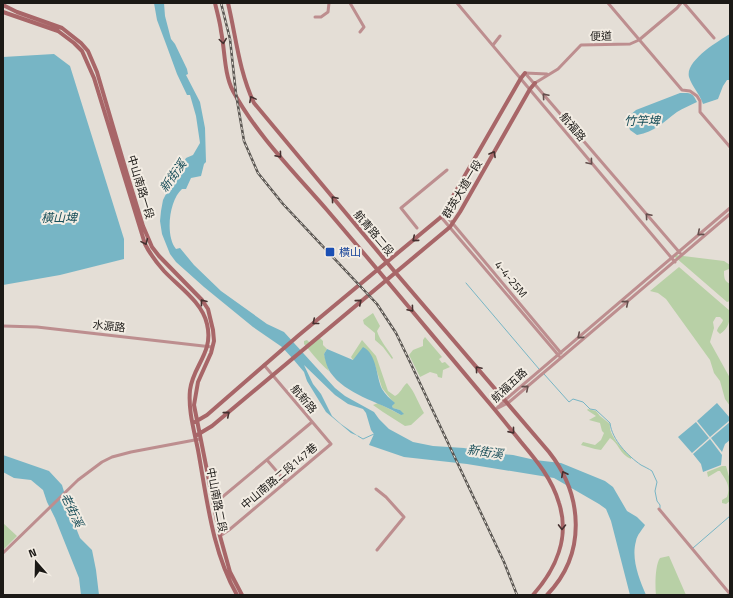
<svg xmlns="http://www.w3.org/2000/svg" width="733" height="598" viewBox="0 0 733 598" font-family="'Titillium Web','Noto Sans TC',sans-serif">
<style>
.green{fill:#b8d0a6}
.water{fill:#77b5c5}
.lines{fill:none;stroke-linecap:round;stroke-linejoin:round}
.stream{stroke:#77b5c5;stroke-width:1}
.street{stroke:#bd8e8f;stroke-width:3}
.secondary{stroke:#a86668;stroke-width:4}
.rail-casing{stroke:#5a5652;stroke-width:2.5}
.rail{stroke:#f2ece3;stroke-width:1;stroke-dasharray:3;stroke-linecap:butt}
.oneway{stroke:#45302f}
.oneway2{stroke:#644e4c}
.transit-dot{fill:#1a4fb4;stroke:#f2ece3;stroke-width:1.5}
.labels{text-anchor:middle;stroke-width:4;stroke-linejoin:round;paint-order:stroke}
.street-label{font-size:11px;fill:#1b1916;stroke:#f2ece3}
.transit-label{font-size:11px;fill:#164399;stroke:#f2ece3;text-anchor:start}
.water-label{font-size:12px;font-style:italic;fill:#174d58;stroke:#f2ece3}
</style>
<rect width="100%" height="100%" fill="#e4ded6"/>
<path class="green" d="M675 255 724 261 730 265 729 269 724 271C724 277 724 281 730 284V290L729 291 730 301 727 302 675 257Z
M679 267 730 311C730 321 729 328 720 334L717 331C718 326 722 324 723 320L720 317H716L713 322 714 328 710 342 730 378V406L725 399 720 381 714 373 710 360 666 299 658 293 650 291Z
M373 313 380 326 377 331C380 341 388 349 393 358L392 359 383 347 375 340V333L364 324 363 320Z
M425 337 442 357 439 359 442 363 445 362 450 367 443 370 442 378 438 377 437 374 430 372 420 377 409 355 413 350 423 346V340Z
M320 338 323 341V345L327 349 324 354 329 371C320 364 312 353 304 344V341L307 340 310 343Z
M362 340 376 356 388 391 395 396C401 393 402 387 407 383 415 392 418 403 424 413L411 425 405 426 383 412 373 405 378 403 401 415 400 410 393 408 392 406 394 403 382 388 375 365 353 360 351 357Z
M588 409 596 411 600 416 610 424C608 435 623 450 631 457V459C620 455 618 442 610 438L601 450 595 449 581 445 583 442 595 445 601 440 604 433 602 431 600 423 589 420 596 416 587 410Z
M722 466H726L730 480V501L726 504 722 503V500L727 497C731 485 726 481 720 471H718L708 477 707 472Z
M3 523 17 536 3 550Z
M669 556 686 595H656C655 586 655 565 660 558Z"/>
<path class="water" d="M154 3H164L165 16 171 39 175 44 187 69 188 74 186 75 200 102 205 128 206 162 204 164 201 176 191 178 186 189H182C169 200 165 236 176 249L180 248 194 265 221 291 267 324 284 332 335 388 345 396 374 412 379 419 389 429 413 442 433 446 464 448 489 453 513 455 535 460 561 463 605 481 613 487 627 511 637 517 645 525C642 530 637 535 636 541 631 559 639 578 646 595H630L611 521 606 509 599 504 554 478 467 464 404 457 369 445 374 434 371 430 366 413 363 409 348 404 335 395 304 365 313 384 321 394 332 416 341 424 358 436 351 433 326 412 307 381 304 372 293 359 282 347 253 327 204 287 176 262 170 254 162 234 160 221 161 211 163 200 167 192 186 158 193 155 200 143 196 116 190 95H187L177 74 166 44 157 20Z
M730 34V80H727L723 86 718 99 703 104C700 94 692 87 689 77 685 61 718 41 730 34Z
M54 54 70 66 124 239V259L60 275 3 285V57Z
M680 93C691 93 692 92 697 102 691 105 683 108 677 112 663 122 655 132 637 135L630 130 627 120 629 116 636 110Z
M363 347C377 354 376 376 382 389 385 394 390 399 395 403L392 406 393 408 400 410 404 414 401 415C378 401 346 395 330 372 327 367 325 360 324 354L327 349 353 360Z
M717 403 730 418V420L710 437 697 421Z
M696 422 709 438 692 453 678 437Z
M730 422V440L725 444 722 452 711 438Z
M710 439 722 455 721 465 703 472 701 464 693 454Z
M3 455 49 471 62 485 72 518 80 538 92 550 96 570 99 595H81L79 578 55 518 47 502 43 490 31 480 14 478 3 472Z"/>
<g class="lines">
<path class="stream" d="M466 283 539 369
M544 374 569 402 573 399 583 402 590 409 596 410 610 423C612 440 628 456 641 465 645 467 649 469 652 471L657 482 655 491 657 501 660 505V508
M358 436 363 439 374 434
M693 548 730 516"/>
<path class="street" d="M350 3 364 27 360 32
M457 3 675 262
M608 3 682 90 690 91 697 96 700 101V112L730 147
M684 3 714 38
M315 17H321L328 12 329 3
M493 45 500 36
M525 73 680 253
M525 73 547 74
M535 83 558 69 581 45 630 44 639 40 677 8 681 3
M444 213 561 353
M441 217 559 356
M417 228 401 208 447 170
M3 326 37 327 212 347
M498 408 508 403 730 214
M495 410 505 400 730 208
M267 460 286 482
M376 489 386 497 404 517 377 550
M214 504 312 422
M659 509 730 594
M220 536 229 530 331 444 264 365
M3 553 78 480 102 462 112 457 131 452 200 439"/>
<path class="secondary" d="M215 3C217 12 220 22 221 31 225 50 224 74 233 91 256 134 295 173 327 210 380 272 432 335 485 398 497 412 509 427 521 442 537 461 552 479 559 503 570 537 556 569 533 595
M228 3C236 37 239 71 254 103L395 272 549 452C583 495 587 554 547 595
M3 5 17 12 62 28 81 43 88 51 97 72 127 174 143 226 152 247 159 256 202 300 208 309 213 330 214 341 211 353 198 382 194 405 220 536 230 572 242 595
M3 12 58 31 74 43 82 51 94 78 145 244C150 254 156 262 164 271 179 287 202 302 207 324 214 353 193 365 190 390 188 410 194 430 198 450 207 499 212 551 237 595
M195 422 207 415 299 335 441 217 521 78 525 73
M197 435 212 426 450 227 460 212 530 89 535 83"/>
<g class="rail-casing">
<path id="rail" d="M221 3 230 39 236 94 244 141 258 173 283 204 377 304 396 333 410 362 504 562 517 595"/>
</g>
<use href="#rail" class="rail"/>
</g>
<defs><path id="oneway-chevron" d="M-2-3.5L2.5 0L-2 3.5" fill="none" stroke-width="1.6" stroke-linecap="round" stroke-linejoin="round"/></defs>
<g class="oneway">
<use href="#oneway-chevron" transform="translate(223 41) rotate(82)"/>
<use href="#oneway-chevron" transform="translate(252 99) rotate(-118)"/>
<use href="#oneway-chevron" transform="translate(493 154) rotate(-61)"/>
<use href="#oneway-chevron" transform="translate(279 155) rotate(50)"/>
<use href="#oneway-chevron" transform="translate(334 199) rotate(-130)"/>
<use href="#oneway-chevron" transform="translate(415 239) rotate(140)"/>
<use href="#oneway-chevron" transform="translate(145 242) rotate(66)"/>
<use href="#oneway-chevron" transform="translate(203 302) rotate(-128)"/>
<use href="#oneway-chevron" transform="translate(359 302) rotate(-40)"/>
<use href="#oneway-chevron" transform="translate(411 309) rotate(50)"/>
<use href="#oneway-chevron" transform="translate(315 322) rotate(141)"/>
<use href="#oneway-chevron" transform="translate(478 369) rotate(-130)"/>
<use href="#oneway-chevron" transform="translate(227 414) rotate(-40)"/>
<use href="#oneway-chevron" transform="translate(512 431) rotate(51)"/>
<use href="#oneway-chevron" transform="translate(564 474) rotate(-117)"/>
<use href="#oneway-chevron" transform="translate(562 527) rotate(91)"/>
</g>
<g class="oneway2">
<use href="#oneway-chevron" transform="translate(545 96) rotate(-131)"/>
<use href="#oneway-chevron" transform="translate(590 162) rotate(50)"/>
<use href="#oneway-chevron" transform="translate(648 216) rotate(-131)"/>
<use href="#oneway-chevron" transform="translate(700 233) rotate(139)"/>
<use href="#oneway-chevron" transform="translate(626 303) rotate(-40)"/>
<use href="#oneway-chevron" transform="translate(580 336) rotate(140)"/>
<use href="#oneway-chevron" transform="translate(526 388) rotate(-41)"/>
</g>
<rect class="transit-dot" x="325" y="247" width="10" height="10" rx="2"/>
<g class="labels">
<g class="street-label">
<text transform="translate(601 36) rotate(-1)" y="4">便道</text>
<text transform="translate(573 127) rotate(50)" y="4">航福路</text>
<text transform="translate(141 187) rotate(73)" y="4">中山南路一段</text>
<text transform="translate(462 189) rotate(-59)" y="4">群英大道一段</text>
<text transform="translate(374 233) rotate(50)" y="4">航青路二段</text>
<text transform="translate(511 279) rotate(50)" y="4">4-4-25M</text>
<text transform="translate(109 326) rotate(6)" y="4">水源路</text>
<text transform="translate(509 385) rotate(-43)" y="4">航福五路</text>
<text transform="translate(304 399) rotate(50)" y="4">航新路</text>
<text transform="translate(279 476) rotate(-40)" y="4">中山南路二段147巷</text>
<text transform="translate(217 500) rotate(79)" y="4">中山南路二段</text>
</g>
<g class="transit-label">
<text x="339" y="256">橫山</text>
</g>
<g class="water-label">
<text x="642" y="125">竹竿埤</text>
<text transform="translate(173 176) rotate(-54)" y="4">新街溪</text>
<text x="59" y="222">橫山埤</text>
<text transform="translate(485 452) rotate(8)" y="4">新街溪</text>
<text transform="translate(72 510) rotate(65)" y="4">老街溪</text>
</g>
</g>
<rect width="733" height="598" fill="none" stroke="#1b1916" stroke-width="8"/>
<g transform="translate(36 562) rotate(340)" stroke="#f2ece3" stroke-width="3" paint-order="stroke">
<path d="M0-3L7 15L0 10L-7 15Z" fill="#1b1916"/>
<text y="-6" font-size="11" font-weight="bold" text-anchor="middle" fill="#1b1916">N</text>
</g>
</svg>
